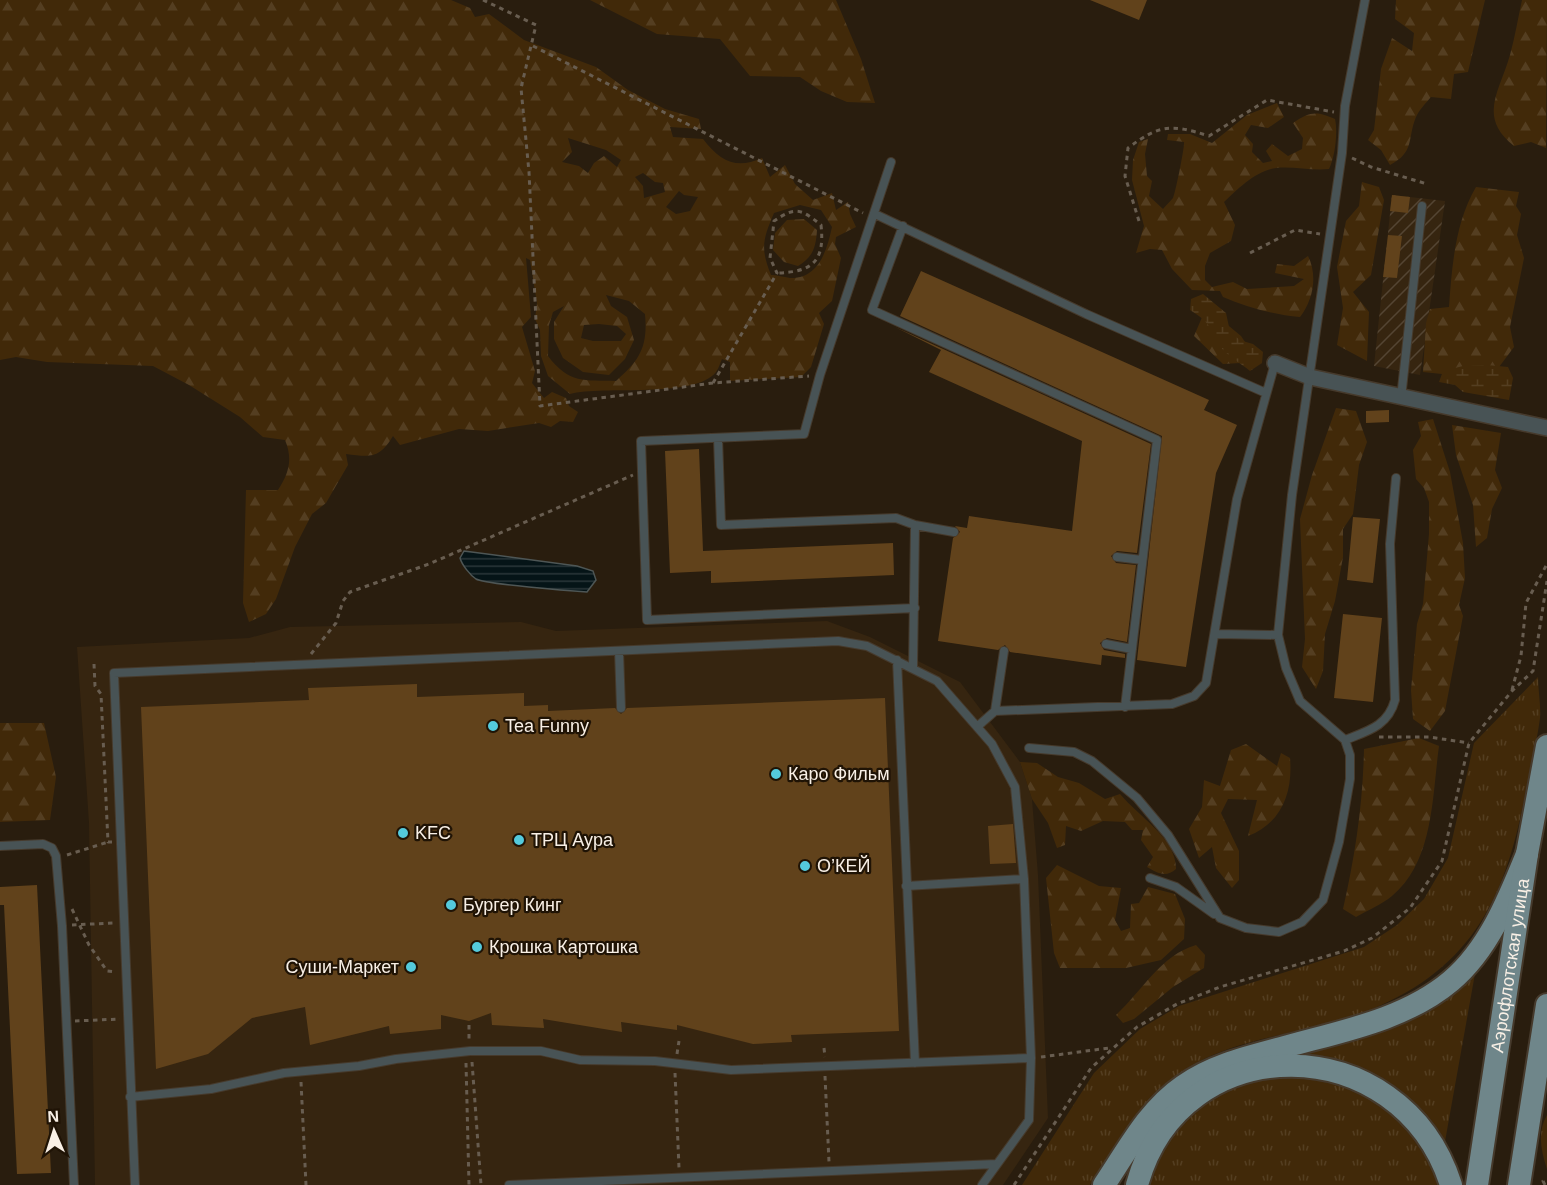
<svg xmlns="http://www.w3.org/2000/svg" width="1547" height="1185" viewBox="0 0 1547 1185" font-family="Helvetica,sans-serif">
<style>
.built{fill:#362510}
.industrial{fill:url(#industrial-furrows)}
.grass{fill:url(#grass-tufts)}
.forest{fill:url(#forest-firs);fill-rule:evenodd}
.wetland{fill:url(#wetland-marsh)}
.water{fill:url(#water-rules);stroke:#4e5655;stroke-width:1.5}
.building{fill:#61421b}
.lines{fill:none;stroke-linecap:round;stroke-linejoin:round}
.service-casing{stroke:#463a2c;stroke-width:10}
.minor-casing{stroke:#463a2c;stroke-width:18}
.primary-casing{stroke:#463a2c;stroke-width:26}
.path{stroke:#685d50;stroke-width:3;stroke-dasharray:4.5 4.5;stroke-linecap:butt}
.service{stroke:#485355;stroke-width:8}
.minor{stroke:#485355;stroke-width:15}
.primary{stroke:#6f868a;stroke-width:22}
.poi-dot{fill:#54cadc;stroke:#1f1305;stroke-width:2}
.labels{text-anchor:middle;stroke-width:4.5;stroke-linejoin:round;paint-order:stroke}
.poi-label{font-size:18px;fill:#f8efe5;stroke:#1f1305;text-anchor:start}
.street-label{font-size:18px;fill:#f8efe5;stroke:#1f1305}
</style>
<defs>
<pattern id="industrial-furrows" width="10" height="10" patternUnits="userSpaceOnUse" patternTransform="scale(1.5)"><rect width="10" height="10" fill="#362510"/><path d="M-1 1l2-2M0 10L10 0M9 11l2-2" fill="none" stroke="#544533"/></pattern>
<pattern id="grass-tufts" width="24" height="20" patternUnits="userSpaceOnUse" patternTransform="scale(1.5)"><rect width="24" height="20" fill="#412909"/><path d="M3 7l-1-3M5 7V3M7 7l1-3M15 17l-1-3M17 17v-4M19 17l1-3" fill="none" stroke="#543e21"/></pattern>
<pattern id="forest-firs" width="22" height="20" patternUnits="userSpaceOnUse" patternTransform="scale(1.5)"><rect width="22" height="20" fill="#412909"/><path d="M5 1l3.5 6h-7zM16 11l3.5 6h-7z" fill="#543e21"/></pattern>
<pattern id="wetland-marsh" width="20" height="14" patternUnits="userSpaceOnUse" patternTransform="scale(1.5)"><rect width="20" height="14" fill="#412909"/><path d="M1 5h8M5 5V1M11 12h8M15 12V8" fill="none" stroke="#543e21"/></pattern>
<pattern id="water-rules" width="6" height="5" patternUnits="userSpaceOnUse" patternTransform="scale(1.5)"><rect width="6" height="5" fill="#051417"/><path d="M0 2.5h6" fill="none" stroke="#2a3639"/></pattern>
</defs>
<rect width="100%" height="100%" fill="#291d0e"/>
<path class="built" d="M827 621 870 637 960 682 1020 762 1032 799 1038 875 1048 1118 1003 1185H95L89 823 77 647 249 638 290 627 521 622 556 631Z"/>
<path class="industrial" d="M1392 195 1445 201 1420 375 1374 366Z"/>
<path class="grass" d="M1538 677C1538 690 1541 705 1540 718 1537 741 1531 766 1526 789 1507 894 1475 967 1370 1010 1316 1032 1257 1034 1204 1059 1152 1085 1121 1139 1090 1185H1022L1094 1073 1140 1029 1179 1006 1364 947 1397 925 1424 899 1448 858 1474 743Z
M1476 968 1444 1147C1425 1113 1401 1093 1367 1075 1359 1071 1351 1065 1342 1063 1319 1056 1296 1058 1273 1058Z
M1285 1074 1317 1076 1377 1099 1418 1138 1439 1185H1145L1165 1141 1202 1103 1252 1080Z
M1547 1115V1169C1541 1151 1537 1132 1547 1115Z"/>
<path class="forest" d="M0 0H451L470 8 475 17 489 14 524 40 596 67 628 90 665 109 699 119 701 129 670 127 673 137 703 139C720 161 736 170 762 158L770 177 785 165 795 184 813 200 832 193 836 210 848 202 850 214 856 227 836 237 835 244 841 258 832 301 819 313 824 324 811 367 801 377 730 381V362L722 359C720 363 719 368 716 372 695 399 602 385 570 394L548 376 541 356 540 330 535 319 537 303 530 260 526 258 531 317 522 327 535 371 532 383 544 398 552 392 566 398 569 406 578 412 573 422 560 421 551 427 539 423 488 431 459 429 400 445 393 436C379 459 371 457 346 454L348 465 326 503 312 514 295 547 276 599 266 614 249 622 243 603 246 490H278C289 473 293 459 285 440L263 437 240 417 189 385 153 366 47 362 16 357 0 360ZM568 138 606 150 621 160 617 167 604 156 594 163 588 173 579 166 562 162 572 152ZM643 173 655 182 663 183 665 192 644 198 643 186 635 177ZM679 191 684 195 698 197 690 211 676 214 666 207ZM800 205 821 210 832 227C827 250 819 279 790 278 783 277 777 275 771 275 760 248 763 239 774 213ZM606 295 629 301 645 314C648 347 640 360 616 381 584 380 569 384 548 356L549 325 553 312 564 306 554 322V339L563 358 583 372 609 375 625 359 634 340 627 317 611 306ZM599 324 617 326 626 334 621 341H593L581 338 584 325Z
M590 0H836L861 59 875 103 847 102 821 91 800 77 750 76 720 39 657 34Z
M1396 0H1485L1468 72 1454 74 1451 99 1431 97C1426 103 1419 110 1416 117 1407 139 1415 152 1390 165L1381 150 1368 140 1374 130 1381 69 1392 38 1412 51 1414 33 1395 19Z
M1522 0H1547L1546 148 1531 142 1514 146C1477 117 1500 91 1510 55 1515 37 1518 18 1522 0Z
M1277 103 1284 117 1268 128 1251 125 1245 135 1253 144 1252 152 1263 163 1272 161 1266 151 1272 144 1288 156 1302 149 1303 138 1293 123C1310 111 1317 111 1335 119 1338 133 1335 157 1329 169 1312 171 1293 166 1276 168 1255 171 1238 189 1224 202L1235 225 1231 241 1210 253 1205 266V280L1212 287 1233 282 1247 289 1294 286 1304 279 1275 273 1277 264 1294 266 1308 256C1318 276 1313 300 1300 317 1274 315 1247 307 1223 297L1220 291 1192 290 1172 269 1162 250 1150 249 1136 253 1144 226 1132 180 1133 160 1139 142 1148 139 1145 154 1147 176 1152 181 1149 196 1163 209C1166 205 1170 202 1173 198 1175 195 1185 146 1184 142L1167 140 1168 134H1190L1212 143 1247 115Z
M1362 182 1379 187 1384 200 1371 275 1353 292 1369 312 1367 361 1337 345 1343 308 1337 267 1346 221 1359 206Z
M1476 187 1519 192 1516 206 1521 214 1517 235 1524 258 1510 327 1514 347 1499 367 1442 374 1423 372 1426 323 1430 309 1449 307C1452 266 1455 223 1476 187Z
M804 219 817 230C816 247 813 257 798 266L784 262 773 250 775 233 787 220Z
M1212 312 1241 336 1249 348 1240 363 1223 364 1194 336 1203 315Z
M1336 408 1356 411 1367 442 1359 465 1353 514 1343 529V557L1335 601 1325 634 1323 671 1316 689 1302 667 1305 639 1300 519 1312 475Z
M1433 419 1450 472 1463 543 1465 578 1459 605 1463 616 1445 711 1430 731 1413 719 1411 690 1417 624 1423 604 1429 534V502L1424 488 1416 479 1413 450 1421 436 1418 422Z
M1452 425 1501 433 1495 470 1502 488 1492 509 1487 538 1476 547 1473 505 1456 455Z
M0 723H44L56 777 50 820 0 822Z
M1419 738 1439 746C1432 796 1434 861 1392 896 1381 905 1368 910 1356 917L1343 909C1355 857 1363 803 1364 749Z
M1246 744 1277 766 1281 753 1290 758C1293 792 1282 823 1248 836L1257 800 1228 799 1221 813 1239 851V880L1232 888 1216 868 1212 847 1199 858 1189 829 1202 807 1204 780 1220 786 1231 750Z
M1020 762 1037 763 1058 777 1079 783 1105 799 1120 794C1138 816 1177 839 1176 869 1166 878 1157 873 1147 867L1153 857 1141 840 1143 830H1132L1125 822 1103 821 1081 831 1066 826 1065 845 1057 848 1048 823 1032 799Z
M1057 865 1099 886 1121 888 1115 920 1121 931 1130 928 1131 904 1139 903 1148 887 1175 894 1185 919 1184 939 1161 960 1126 968H1060L1054 953 1046 878Z
M1196 945 1205 955 1204 968 1173 987 1134 1019 1123 1023 1116 1015C1142 991 1161 955 1196 945Z"/>
<path class="wetland" d="M1203 294 1226 313 1229 327 1239 340 1253 344 1263 352 1262 363 1250 371C1242 364 1226 355 1220 346 1208 326 1212 324 1190 310L1191 299Z
M1487 365 1508 367 1513 378 1509 400 1463 392 1455 385 1439 382 1443 371 1463 366Z"/>
<path class="water" d="M464 551 577 566 593 571 596 580 587 592C572 591 484 584 476 579 470 575 462 565 460 558Z"/>
<path class="building" d="M1090 0H1147L1139 20Z
M1392 195 1410 197 1408 213 1390 211Z
M1388 235 1402 236 1397 278 1383 277Z
M921 271 1209 400 1204 410 1237 425 1216 473 1186 667 1137 660 1162 436 900 316Z
M895 327 1151 444 1137 553 1117 551 1111 556 1116 563 1136 565 1127 642 1107 638 1100 643 1104 650 1125 654V658L1102 655 1101 665 1010 652 1005 645 998 650 938 641 953 538 960 532 955 526 967 528 969 516 1072 531 1082 441 929 372 941 350Z
M1389 410V422L1366 423V411Z
M699 449 703 551 893 543 894 575 711 583V571L670 573 665 451Z
M1353 517 1380 519 1373 583 1347 580Z
M1343 614 1382 618 1373 702 1334 698Z
M417 684V697L524 693V706L548 705V711L615 708 621 714 627 708 885 698 899 1031 791 1035 792 1042 753 1044 677 1025V1030L621 1022 622 1032 543 1019 544 1028 492 1025 491 1013 469 1021 441 1015V1029L390 1034 389 1026 310 1045 305 1007 252 1018 208 1054 156 1069 141 707 309 700 308 688Z
M1013 824 1016 863 990 864 988 826Z
M37 885 51 1173 17 1174 4 905H0V887Z"/>
<g class="lines">
<g class="service-casing">
<path id="service" d="M891 162 820 375 804 434 641 441 647 620 915 608
M875 214 1086 314 1266 393
M903 226 872 310 1157 440 1125 707
M1401 398 1422 206
M718 438 721 525 896 518 915 525 913 668
M915 525 954 532
M1117 557 1142 560
M1216 634 1278 635
M1106 644 1132 649
M619 651 621 708
M897 660 915 1063
M995 711 1004 651
M978 726 995 711 1172 704 1194 696 1206 683 1237 499 1275 363
M1345 740C1368 731 1388 726 1395 700L1390 544 1396 478
M1029 748 1074 752 1092 761 1137 798 1168 835 1220 918 1246 928 1279 932 1302 922 1323 900 1339 842 1350 779V755L1345 740 1300 701 1286 668 1278 635 1292 495 1342 153 1345 106 1365 0
M0 846 43 844 52 848 56 856 62 926 74 1185
M1150 878 1176 887 1214 914
M906 886 1024 879
M130 1097 211 1089 284 1073 359 1066 396 1059 470 1051H541L580 1060 655 1061 731 1070 1031 1058
M135 1185 114 673 838 641 867 646 937 681 992 744 1015 787 1024 879 1031 1058 1029 1120 982 1185
M509 1185 996 1164"/>
</g>
<g class="minor-casing">
<path id="minor" d="M1275 363 1310 377 1547 428"/>
</g>
<g class="primary-casing">
<g id="primary">
<path d="M1104 1185C1127 1151 1148 1110 1183 1086 1214 1064 1252 1056 1288 1046 1343 1031 1406 1019 1451 981 1489 949 1509 898 1527 854"/>
<path d="M1137 1185C1181 1024 1401 1028 1451 1185"/>
<path id="s1" d="M1477 1185 1527 854 1547 746"/>
<path d="M1519 1185 1547 1005"/>
</g>
</g>
<path class="path" d="M483 0 536 25 521 88 529 172 540 406 713 383 809 376
M533 46 863 213
M1352 158 1371 167 1427 184
M1139 221 1125 176 1128 148C1160 124 1171 124 1209 136L1267 100 1334 112
M1250 253 1295 230 1320 234
M713 383 777 273 770 258 774 221C796 206 801 209 821 225 825 261 813 272 777 273
M311 654 336 623 343 601 350 592 429 564 633 475
M94 664 95 686 101 694 108 842H112
M1512 690 1521 656 1526 603 1547 564
M1379 737H1429L1469 743
M67 855 108 842
M72 909 89 945 107 971 116 972
M72 925 113 923
M75 1021 120 1019
M469 1025V1041
M824 1048 825 1057
M677 1054 679 1041
M1041 1057 1109 1048
M472 1062 481 1185
M466 1063 469 1185
M675 1073 679 1168
M825 1076 829 1162
M301 1082 306 1185
M1014 1185 1091 1068 1137 1027 1177 1004 1220 987 1344 951 1372 938 1410 908 1442 861 1469 743 1512 691 1533 671 1547 581
M1545 1185 1543 1181 1547 1179"/>
<use href="#service" class="service"/>
<use href="#minor" class="minor"/>
<use href="#primary" class="primary"/>
</g>
<g class="poi-dot">
<circle cx="493" cy="726" r="6"/>
<circle cx="776" cy="774" r="6"/>
<circle cx="403" cy="833" r="6"/>
<circle cx="519" cy="840" r="6"/>
<circle cx="805" cy="866" r="6"/>
<circle cx="451" cy="905" r="6"/>
<circle cx="477" cy="947" r="6"/>
<circle cx="411" cy="967" r="6"/>
</g>
<g class="labels">
<g class="poi-label">
<text x="505" y="732">Tea Funny</text>
<text x="788" y="780">Каро Фильм</text>
<text x="415" y="839">KFC</text>
<text x="531" y="846">ТРЦ Аура</text>
<text x="817" y="872">О’КЕЙ</text>
<text x="463" y="911">Бургер Кинг</text>
<text x="489" y="953">Крошка Картошка</text>
<text x="399" y="973" text-anchor="end">Суши-Маркет</text>
</g>
<g class="street-label">
<text dy="6" stroke="none"><textPath href="#s1" startOffset="222">Аэрофлотская улица</textPath></text>
</g>
</g>
<g transform="translate(54 1131) rotate(357)" stroke="#1f1305" stroke-width="4.5" paint-order="stroke">
<path d="M0-4.5L10 22L0 15L-10 22Z" fill="#f8efe5"/>
<text y="-9" font-size="16" font-weight="bold" text-anchor="middle" fill="#f8efe5">N</text>
</g>
</svg>
